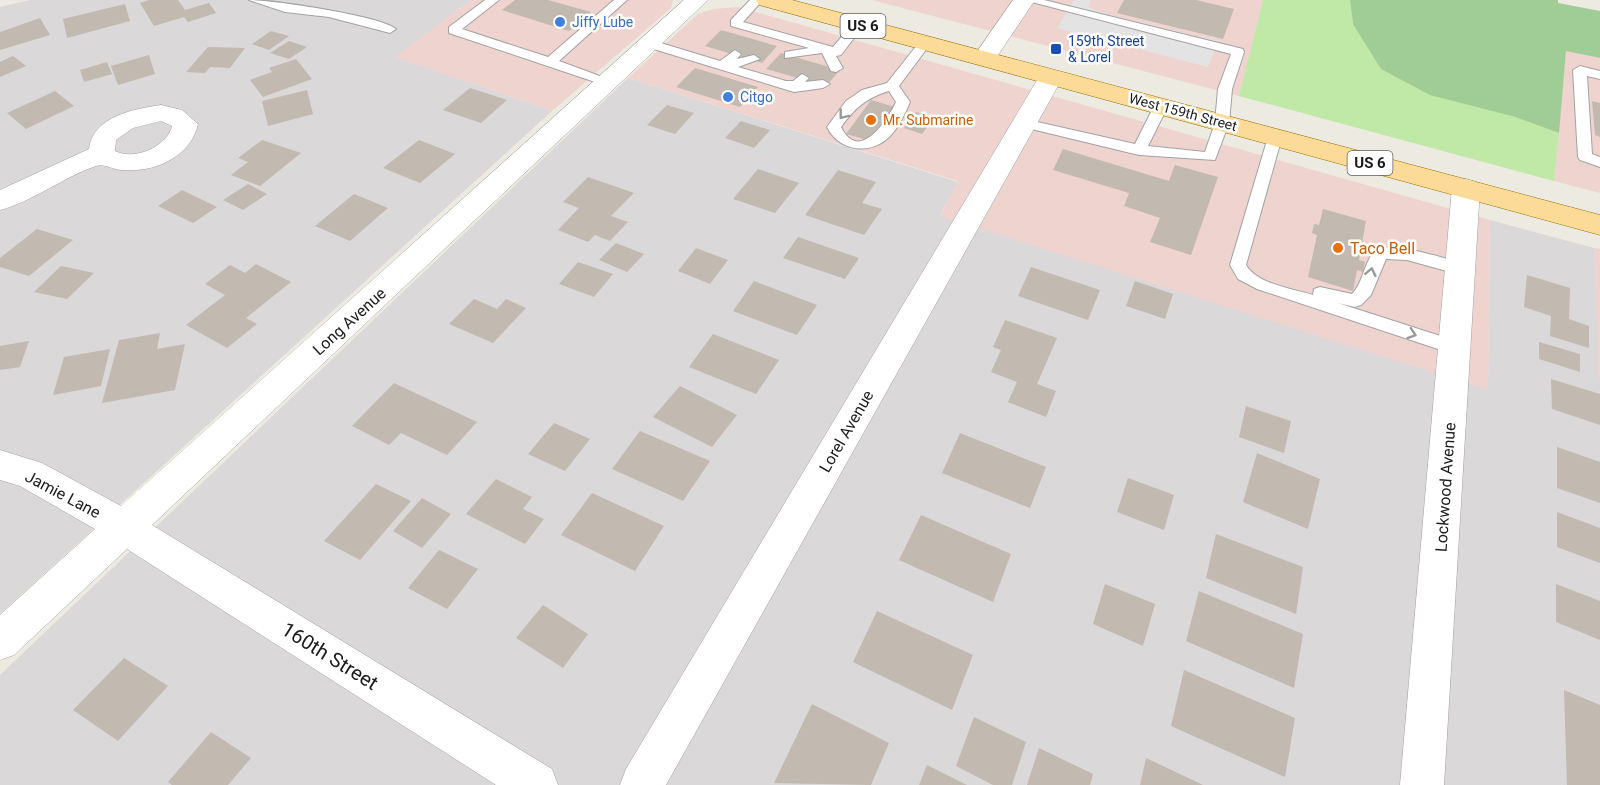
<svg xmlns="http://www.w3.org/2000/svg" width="1600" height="785" viewBox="0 0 1600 785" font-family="Roboto,sans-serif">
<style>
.residential{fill:#dad8d8}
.commercial{fill:#efd3cf}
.grass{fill:#c0e8a6}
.forest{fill:#a0cd95}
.parking{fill:#e3e3e3}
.building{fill:#c2b9b0}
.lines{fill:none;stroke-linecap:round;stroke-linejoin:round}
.lane-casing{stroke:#a2a2a2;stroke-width:2}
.street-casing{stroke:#a2a2a2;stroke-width:1}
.primary-casing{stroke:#937000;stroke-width:1}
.lane{fill:#fff;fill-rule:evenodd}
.street{fill:#fff;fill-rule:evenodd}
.primary{fill:#fcda97;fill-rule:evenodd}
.oneway{stroke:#989898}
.shop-dot{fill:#3f7fe0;stroke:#fff;stroke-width:2}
.transit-dot{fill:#1a4fb4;stroke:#fff;stroke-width:2}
.food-dot{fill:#e8710a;stroke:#fff;stroke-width:2}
.labels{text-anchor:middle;stroke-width:5;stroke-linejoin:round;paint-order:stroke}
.far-shop-label{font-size:14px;fill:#366cbe;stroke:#fff;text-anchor:start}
.far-transit-label{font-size:14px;fill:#164399;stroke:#fff;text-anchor:start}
.far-street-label{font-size:14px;fill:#1b1b1b;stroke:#fff}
.far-food-label{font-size:14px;fill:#c56008;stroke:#fff;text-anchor:start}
.shield{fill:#fff;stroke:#5f5f5f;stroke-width:1.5}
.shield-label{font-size:15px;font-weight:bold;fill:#1b1b1b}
.food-label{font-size:16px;fill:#c56008;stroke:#fff;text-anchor:start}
.street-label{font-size:16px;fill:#1b1b1b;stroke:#fff}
.near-street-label{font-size:20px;fill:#1b1b1b;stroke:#fff}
</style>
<rect width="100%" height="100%" fill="#edeae1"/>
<path class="residential" d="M30 0H471L396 57 552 111 0 614V7Z
M628 78 958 182 940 215 1488 389 1490 220 1594 248 1600 381V785H0V675Z"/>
<path class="commercial" d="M471 0H673L671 8 552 111 395 57Z
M872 0H1263L1239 96Z
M738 7 1490 220 1488 390 940 216 958 181 628 78 698 14 713 9Z
M1566 50 1600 58V193L1554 181Z
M1594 248 1600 249V381H1599Z"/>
<path class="grass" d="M1263 0H1350L1353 24 1512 116 1559 133 1554 181 1239 96Z"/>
<path class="forest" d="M1350 0H1558V3L1600 11V58L1566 51 1559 133 1512 116 1430 95 1381 69 1353 24Z"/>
<path class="parking" d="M1074 0H1091L1088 7 1110 15 1218 41 1208 67 1057 28Z"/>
<path class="building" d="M149 0H178L185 10 209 3 216 13 188 22 184 17 154 26 140 3Z
M515 0H548L591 12 569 31 502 10Z
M1124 0H1196L1234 9 1223 39 1117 13Z
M125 4 130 21 67 38 63 19Z
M40 18 50 35 0 50V32Z
M721 30 777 46 762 63 705 46Z
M271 31 289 36 269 50 252 44Z
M289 41 307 47 289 59 270 53Z
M208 47 245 48 230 68 210 67 205 73 186 72Z
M781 53 840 70 826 86 766 69Z
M149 55 155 74 118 85 111 66Z
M13 56 26 66 0 77V62Z
M296 59 312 79 263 97 250 80 272 72 269 68Z
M107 62 112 74 84 82 80 70Z
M695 68 758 87 740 107 676 87Z
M470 88 507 100 481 123 443 110Z
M307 90 313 114 268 126 262 101Z
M55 91 74 106 26 129 7 113Z
M871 100 895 107 871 141 846 134Z
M1592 101 1600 103V137L1595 135Z
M667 105 694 113 675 134 647 125Z
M916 112 934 118 922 134 904 128Z
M741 121 770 130 754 148 725 138Z
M262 140 301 153 260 186 231 175 248 162 238 158Z
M419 140 455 154 420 183 383 168Z
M1063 149 1169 181 1175 165 1218 177 1191 255 1150 242 1160 218 1124 206 1129 193 1053 170Z
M758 169 799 183 775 213 733 199Z
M838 170 876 182 862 203 882 209 864 235 805 215Z
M588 177 634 193 611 216 628 222 610 241 595 235 588 242 558 230 579 208 563 202Z
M248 184 267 194 243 210 223 200Z
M182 190 217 207 193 223 158 206Z
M354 194 388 208 350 241 315 226Z
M1323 209 1366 221 1359 260 1365 262 1363 272 1357 270 1353 291 1308 277 1317 235 1312 233 1314 224 1319 225Z
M37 229 73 240 29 276 0 267V258Z
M798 237 859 258 845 279 783 258Z
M616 243 644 254 627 272 599 260Z
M696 248 728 260 710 284 678 271Z
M578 262 613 274 594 297 559 284Z
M256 264 291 282 246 318 257 324 227 348 186 325 225 295 205 284 230 265 245 273Z
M61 266 94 273 67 299 34 292Z
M1031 267 1100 290 1088 320 1018 296Z
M1527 275 1570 288 1569 319 1589 326V348L1550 336 1551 316 1524 307Z
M754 281 817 305 797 335 733 311Z
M1135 281 1173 294 1165 319 1126 306Z
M474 299 497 309 506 299 526 308 493 343 449 324Z
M1005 320 1057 338 1037 384 1056 391 1046 417 1008 402 1017 382 991 372 1001 350 993 347Z
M160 333 157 349 185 344 175 390 102 403 119 340Z
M713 334 779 360 756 394 689 367Z
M29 341 20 367 0 370V346Z
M1539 342 1580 354V372L1539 359Z
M110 349 101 386 53 395 64 357Z
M1551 379 1600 394V425L1552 409Z
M394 383 477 422 447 455 401 433 389 445 352 426Z
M680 386 737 415 712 447 653 417Z
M1246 406 1291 421 1284 453 1239 437Z
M554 423 590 439 565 471 528 454Z
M640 431 710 461 683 501 612 469Z
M960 433 1046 467 1030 508 942 473Z
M1557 447 1600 462V503L1557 488Z
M1257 453 1320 479 1308 529 1243 502Z
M1128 478 1174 495 1164 530 1117 512Z
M496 479 532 497 523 509 544 519 525 544 466 514Z
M376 484 411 501 360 560 324 541Z
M592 493 664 526 635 571 561 535Z
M422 498 451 514 422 548 393 531Z
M1557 512 1600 528V563L1557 547Z
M921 515 1011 554 993 602 899 560Z
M1216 534 1303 567 1296 614 1206 578Z
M439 550 478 569 447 609 408 588Z
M1105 584 1155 604 1143 646 1093 624Z
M1556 584 1600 601V640L1556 622Z
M1199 591 1303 634 1294 688 1186 641Z
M543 605 588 634 563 668 516 638Z
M877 611 973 655 952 710 853 662Z
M124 658 168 686 118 741 73 710Z
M1184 670 1295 718 1285 777 1171 726Z
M1564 690 1600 705V785H1567Z
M812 704 889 743 871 785 774 783Z
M974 717 1026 742 1012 785H993L956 766Z
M211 732 251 758 228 785H172L168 782Z
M1039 748 1093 774 1090 785H1027Z
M1146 758 1203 785H1140Z
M927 765 967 785H919Z"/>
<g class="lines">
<g class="lane-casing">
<path id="lane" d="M249 0C273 0 382 16 396 29L390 33 329 17 285 12Z
M485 0H499L462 29 548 57 614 0H627L559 61 616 82 609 86 604 85 449 33V27Z
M750 0H763L743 22 833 47 854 22 858 21 864 25 841 55 836 56 843 68 836 72 831 71 822 53 785 58V52L809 48 731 26V20Z
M1024 0H1044L1243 49 1244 52 1232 89 1229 123 1215 160 1139 155 1019 126V120L1024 119 1135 144 1154 106 1161 102 1168 106 1148 146 1205 152 1215 123 1218 89 1231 54Z
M925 39 931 43 899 86 910 102C905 114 899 126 891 135 872 156 839 152 827 127L846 101 862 90 887 83 921 40ZM889 91 896 102C888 120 859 164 841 127 855 108 866 98 889 91Z
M651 40 720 61 735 50 741 54 737 59 754 55 760 59 738 67 786 81H793L802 74 809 78 805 82 823 80 830 84 823 88 794 92 647 47 645 44Z
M1580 66 1600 71V79L1587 76 1592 154 1600 157V167L1580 160 1578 157 1573 70Z
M1275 133 1282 137 1246 265C1257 284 1293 289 1313 295L1314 289 1320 287 1352 294C1363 283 1363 266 1373 253 1385 237 1449 260 1467 265L1469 269 1461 275 1407 260 1386 259 1371 295 1361 305 1355 307 1338 303 1462 343 1465 348 1462 353H1450L1257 289 1238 279 1230 265 1268 137Z"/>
</g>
<g class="street-casing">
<path id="street" d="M684 0H708L152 525 552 769 558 785H496L127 549 14 655 0 660V615L95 529 20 486 0 480V450L42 463 121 506Z
M1013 0H1035L992 64H976L972 59Z
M1051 70 1060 72 1063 77 666 785H620L626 769 1039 77 1042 72Z
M161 105 182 110 198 124C191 157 154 173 122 170 114 170 104 163 96 166 63 177 34 201 0 210V190L89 149C93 116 134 109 161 105ZM161 121 172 126C167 147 134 161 115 151L116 140 133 128Z
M1466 179 1476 182 1480 188 1444 785H1400L1452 188 1456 182Z"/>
</g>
<g class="primary-casing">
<path id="primary" d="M756 0H792L1600 215V235L759 5Z"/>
</g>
<use href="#lane" class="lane"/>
<use href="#street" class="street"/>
<use href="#primary" class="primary"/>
</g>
<defs><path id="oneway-chevron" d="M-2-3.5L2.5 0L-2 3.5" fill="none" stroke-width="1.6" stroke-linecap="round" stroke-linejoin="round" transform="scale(1.5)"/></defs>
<g class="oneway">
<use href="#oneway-chevron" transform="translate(843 115) rotate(128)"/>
<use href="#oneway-chevron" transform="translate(1371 272) rotate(-78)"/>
<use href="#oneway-chevron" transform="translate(1412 334) rotate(18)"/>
</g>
<g class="shop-dot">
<circle cx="560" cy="22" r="6"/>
<circle cx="728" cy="97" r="6"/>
</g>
<rect class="transit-dot" x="1050" y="43" width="12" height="12" rx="3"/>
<g class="food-dot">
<circle cx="871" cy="120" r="6"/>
<circle cx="1338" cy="248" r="6"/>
</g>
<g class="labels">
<g class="far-shop-label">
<text x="572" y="27">Jiffy Lube</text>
<text x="740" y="102">Citgo</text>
</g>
<g class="far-transit-label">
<text x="1068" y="46">159th Street<tspan x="1068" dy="16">&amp; Lorel</tspan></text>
</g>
<g class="far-street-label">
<text transform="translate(1183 112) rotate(15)" y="5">West 159th Street</text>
</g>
<g class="far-food-label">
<text x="883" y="125">Mr. Submarine</text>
</g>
<g class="shield">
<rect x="840.5" y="14" width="45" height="24" rx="4.5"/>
<rect x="1347.5" y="151" width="45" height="24" rx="4.5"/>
</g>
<g class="shield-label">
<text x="863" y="31">US 6</text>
<text x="1370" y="168">US 6</text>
</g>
<g class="food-label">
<text x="1350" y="254">Taco Bell</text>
</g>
<g class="street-label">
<text transform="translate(349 321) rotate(-42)" y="6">Long Avenue</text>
<text transform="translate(846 431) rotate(-60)" y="6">Lorel Avenue</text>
<text transform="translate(1445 487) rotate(-86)" y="6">Lockwood Avenue</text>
<text transform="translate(63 494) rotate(28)" y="6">Jamie Lane</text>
</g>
<g class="near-street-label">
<text transform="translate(330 656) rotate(32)" y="7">160th Street</text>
</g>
</g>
</svg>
